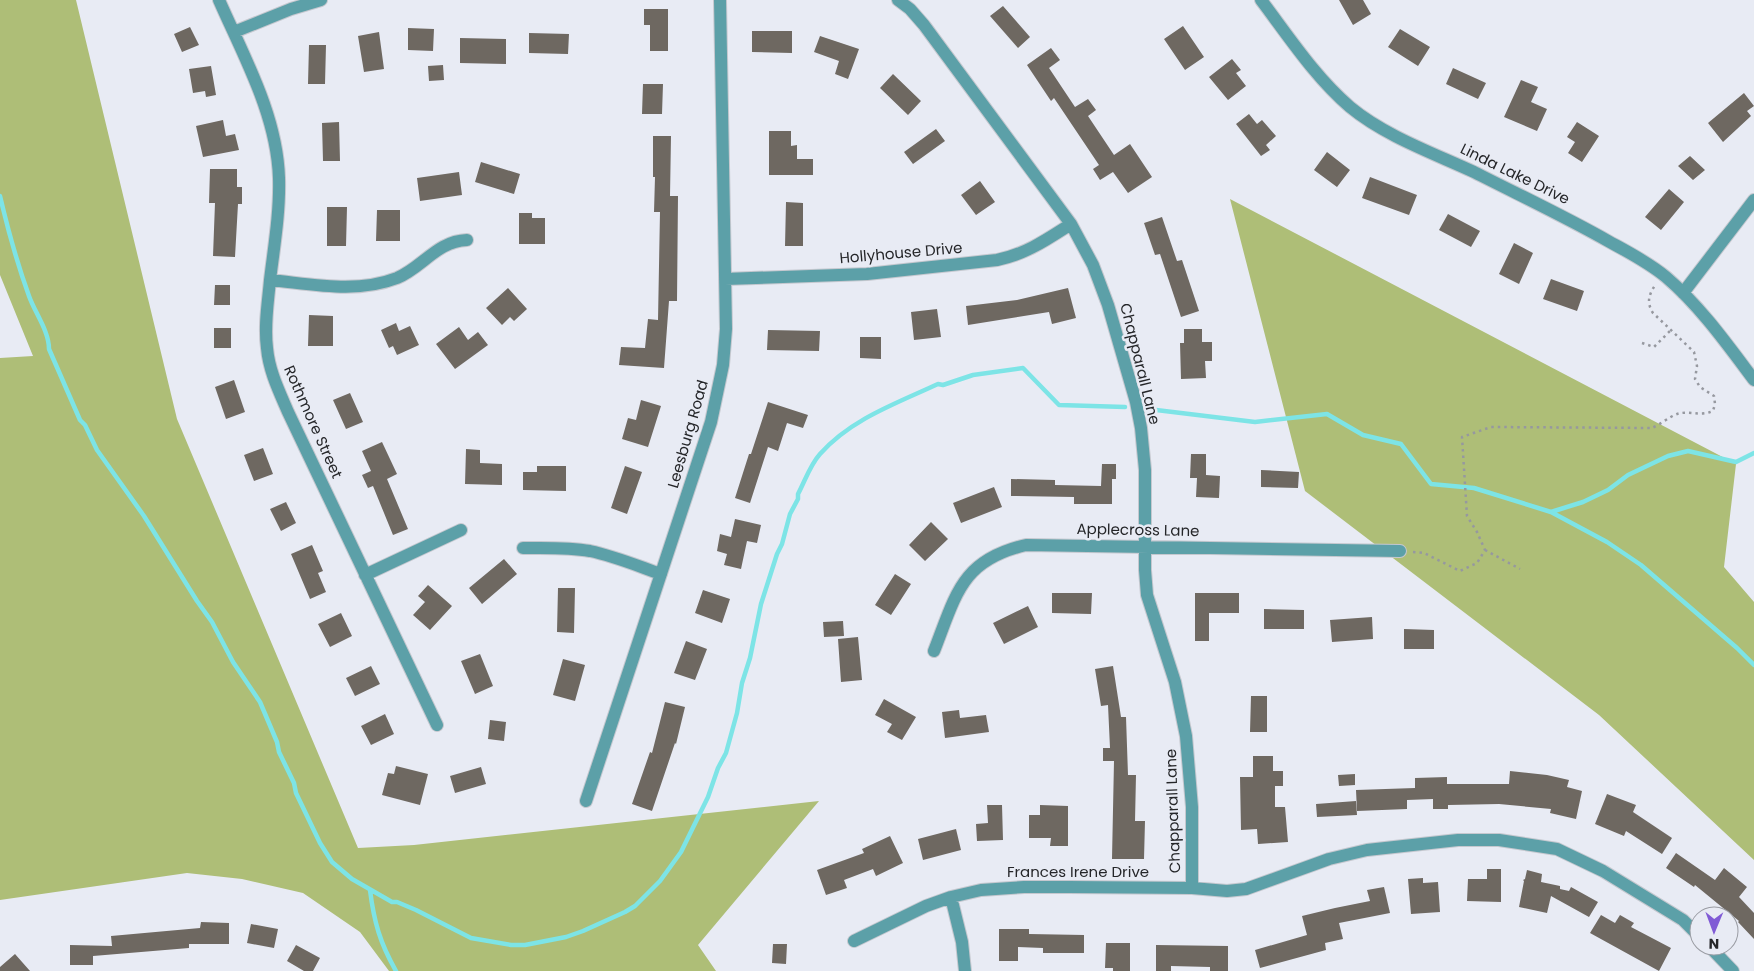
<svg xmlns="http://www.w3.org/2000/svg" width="1754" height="971" viewBox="0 0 1754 971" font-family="Poppins,sans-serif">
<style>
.forest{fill:#aebe77}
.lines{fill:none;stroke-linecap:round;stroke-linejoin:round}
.stream{stroke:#7de4e6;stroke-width:4.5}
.building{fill:#6e6861}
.street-casing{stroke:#c5c8cf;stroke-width:14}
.path{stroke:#96989f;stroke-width:2.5;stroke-dasharray:2.5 4;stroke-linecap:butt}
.street{stroke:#5ca0a8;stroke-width:12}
.labels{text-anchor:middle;stroke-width:5;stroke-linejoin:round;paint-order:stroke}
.street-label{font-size:15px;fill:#252629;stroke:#e8ebf4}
</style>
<rect width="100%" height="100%" fill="#e8ebf4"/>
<path class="forest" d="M0 0H76L177 419 358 848 414 845 819 801 698 945 716 971H389L360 932 303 893 242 879 187 873 0 900V358L33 356 0 275Z
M1230 199 1736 464 1724 567 1754 602V860L1599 715 1305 491Z"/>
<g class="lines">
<path class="stream" d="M0 196C8 230 17 263 29 296 35 313 49 331 49 349L80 420 85 425 97 450 144 516 197 601 212 622 233 662 260 702 277 742 279 752 294 783 296 793 320 843 332 862 352 879 392 902H397L416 910 471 938 511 945H525L566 937 583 931 625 912 635 906 660 881 681 852 708 797 718 768 726 753 737 713 742 683 750 658 761 604 777 554 782 544 790 514 798 499V494C805 481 810 465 820 454 851 419 897 403 938 384L943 385 973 375 1023 368 1059 405 1125 407
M1148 409 1255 422 1327 414 1363 435 1401 444 1431 484 1474 488 1551 512 1607 542 1641 565 1737 648 1754 665
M1551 512 1583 502 1608 490 1628 475 1668 456 1688 451 1736 462 1754 453
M370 890C374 922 380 943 396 971"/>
</g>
<path class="building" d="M1339 0H1363L1371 14 1353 25Z
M1003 6 1030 37 1018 48 990 16Z
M644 9H668V51H650V25H644Z
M1183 26 1204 57 1185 70 1164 39Z
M190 27 199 45 182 52 174 34Z
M408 28 434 29 433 51 408 50Z
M1400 29 1430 47 1418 66 1388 47Z
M752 31H792V53L752 52Z
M379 32 384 69 364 72 358 36Z
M529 33 569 34 568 54 529 53Z
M820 36 859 49 848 79 835 74 839 61 814 52Z
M460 38 506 39V64L460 63Z
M309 45H326L325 84H308Z
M1051 48 1060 60 1049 68 1075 107 1088 99 1096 110 1088 116 1114 155 1130 144 1152 177 1128 193 1113 172 1100 180 1093 169 1099 165 1054 98 1051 101 1027 65Z
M1232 59 1241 70 1236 73 1246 86 1228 100 1209 77Z
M443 65 444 80 429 81 428 66Z
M211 66 216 95 206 97 205 91 193 93 189 69Z
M1453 68 1486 83 1478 99 1446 84Z
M893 74 921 101 908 115 880 88Z
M1521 80 1538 87 1531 102 1547 109 1537 131 1504 117Z
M643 84H663L662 114H642Z
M1744 93 1754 106 1747 111 1751 116 1723 142 1708 123Z
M1249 114 1257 124 1262 120 1276 136 1266 145 1270 150 1261 156 1236 124Z
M223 120 226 136 235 134 239 150 203 157 196 126Z
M339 122 340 161H323L322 123Z
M1577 122 1599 136 1582 162 1568 153 1575 142 1567 137Z
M936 129 945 141 913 164 904 152Z
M769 131H791V146L797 145V159H813V175H769Z
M653 136H671L670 196H678L677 301H669L664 368 619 365 621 347 645 348 648 319 658 320 660 212H654L655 177H653Z
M1327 152 1350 170 1337 187 1314 170Z
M1690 156 1705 170 1693 180 1678 166Z
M481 162 520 174 514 194 475 182Z
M210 169H237V187H242V204H238L235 257 213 256 215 203H209Z
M459 172 462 195 420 201 417 178Z
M1370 177 1417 195 1409 215 1362 198Z
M980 181 995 202 976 215 961 195Z
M1669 189 1684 202 1661 230 1645 217Z
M786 202 803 203V246H785Z
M327 207H347L346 246H327Z
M377 210H400V241H376Z
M519 213H532V218H545V244H519Z
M1448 214 1480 231 1471 247 1439 230Z
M1162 217 1177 261 1182 260 1199 311 1181 317 1160 254 1155 255 1144 223Z
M1514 243 1533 253 1519 284 1499 274Z
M1551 279 1584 291 1577 311 1543 299Z
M215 285H230V305H214Z
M508 288 527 309 514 321 510 317 502 325 486 308Z
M1068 288 1076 318 1052 324 1049 312 968 325 966 306 1017 300Z
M937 309 941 337 914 340 911 312Z
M309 315 333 316V346H308Z
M396 323 399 331 410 326 419 345 397 355 393 346 389 348 381 330Z
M459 327 468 340 478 332 488 345 455 369 436 344Z
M214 328H231V348H214Z
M1184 329H1202V342H1212V361H1205L1206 378 1181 379 1180 343H1184Z
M768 330 820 331 819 351 767 350Z
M860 337H881V359L860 358Z
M234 380 245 412 226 419 215 387Z
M350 393 363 422 346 429 333 400Z
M641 400 661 406 648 447 622 439 628 418 636 420Z
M768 402 808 415 803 428 787 423 778 451 768 447 750 503 735 498 749 454H751Z
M382 442 397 474 387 479 408 529 393 535 373 486 368 488 362 475 371 471 362 451Z
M263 448 273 474 254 481 244 455Z
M466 449 480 450V463L502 464V485L465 484Z
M1191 454H1206V475L1220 476 1219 498 1196 497 1197 478H1190Z
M1102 464H1116V479H1112V504H1074V497L1011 496V479L1055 480V485L1101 486Z
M537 466H566V491L523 490V472H537Z
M625 466 642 472 627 514 611 508Z
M1261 470 1299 472 1298 488 1261 487Z
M994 487 1002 507 961 523 953 503Z
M286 502 296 523 281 531 270 509Z
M735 519 761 525 757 543 747 541 741 569 724 565 727 554 717 551 720 534 731 537Z
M931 522 948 539 925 561 909 545Z
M312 545 323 571 318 573 326 592 310 599 291 554Z
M504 559 517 574 482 604 469 588Z
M895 574 911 584 891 615 875 605Z
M428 585 452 606 430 630 413 615 425 602 418 596Z
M558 588H575L574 633 557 632Z
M703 590 730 599 722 623 695 613Z
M1052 593H1092L1091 614 1052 613Z
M1195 593H1239V613H1209V641H1195Z
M1028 606 1038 627 1004 644 993 623Z
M1264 609 1304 610V629H1264Z
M341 613 352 636 330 647 318 624Z
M1372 617 1373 639 1332 642 1330 620Z
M843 621 844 636 824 637 823 622Z
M1404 629 1434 630V649H1404Z
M858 637 862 680 841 682 838 639Z
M686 641 707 649 695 680 674 673Z
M480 654 493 686 475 694 461 661Z
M563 659 585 665 575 701 553 695Z
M371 666 380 684 355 696 346 678Z
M1113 666 1121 717H1126L1128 775H1136L1135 821H1145L1144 859H1112L1114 761H1103V748H1110L1108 705 1101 706 1095 669Z
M1251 696H1267V732H1250Z
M884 699 916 717 902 740 887 732 892 724 875 715Z
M665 702 685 707 676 744 675 743 652 811 632 804 650 752 652 753Z
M959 710 960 718 986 715 989 732 945 738 942 712Z
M385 714 394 734 371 745 361 726Z
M490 720 506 722 504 741 488 739Z
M1253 756H1273V771H1283V786H1275V807H1285L1288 842 1258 844 1257 829 1241 830 1240 777H1253Z
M396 766 428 774 420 805 382 795 388 773 394 774Z
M481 767 486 784 455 793 450 776Z
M1510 771 1547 775 1569 780 1567 787 1582 791 1576 819 1550 813 1551 809 1499 804 1448 805V809H1433V799L1407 800V809L1357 811 1356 790 1415 788V778L1447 777V784H1509Z
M1355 774V785L1339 786 1338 775Z
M1607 794 1636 805 1633 812 1672 838 1662 854 1626 831 1624 836 1595 824Z
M1356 801 1357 815 1317 817 1316 804Z
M987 805H1002L1003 840 977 841 976 824 988 823Z
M1040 805 1068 806V846H1050L1051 838H1029V815H1040Z
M956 829 961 850 923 860 918 839Z
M890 836 903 863 876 876 873 869 844 880 847 888 826 895 817 870 864 853 862 849Z
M1676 853 1715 880 1724 868 1747 887 1739 897 1754 913V939L1738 922 1739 921 1695 885 1694 887 1666 868Z
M1487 869H1501V902L1467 901 1468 879H1487Z
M1527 870 1542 874 1541 882 1560 886V889L1569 891 1571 887 1598 902 1589 917 1551 896 1547 913 1519 907 1524 881 1523 880 1525 879Z
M1423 878V883L1438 882 1440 912 1411 914 1408 879Z
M1384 887 1390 913 1339 923 1343 939 1325 943 1326 950 1260 968 1255 950 1307 935 1302 916 1335 908 1370 901 1367 890Z
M1601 915 1615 923 1620 915 1634 923 1631 927 1671 948 1659 971 1590 933Z
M201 922 229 923V944H189V948L93 956V965H70V945L112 946 111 936 200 928Z
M251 924 278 929 274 948 247 943Z
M999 929H1029V934L1084 935V953H1043V948L1018 947V961H999Z
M1106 943H1130V971H1113V968H1105Z
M773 944H787L786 964 772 963Z
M296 945 320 958 313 971H304L287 961Z
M1156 945 1228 946V971H1210V967L1171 966V971H1156Z
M15 954 30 971H0V967Z"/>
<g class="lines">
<g class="street-casing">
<path id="street" d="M219 0C244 57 277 115 279 178 280 212 274 247 270 280 268 303 264 325 267 348 269 371 279 391 288 412L437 725
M898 0 910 9 924 25 1071 224 1093 265 1108 305 1136 402 1141 428 1145 470V570L1147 595 1175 682 1186 736 1192 807V888
M1261 0C1289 37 1315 77 1350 107 1385 136 1433 153 1474 172 1519 195 1564 216 1608 241 1628 252 1648 262 1666 277 1700 306 1727 344 1754 380
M234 32 291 9 321 0
M725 279 867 274 997 260C1026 254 1046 240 1071 224
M270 280C312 284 356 294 397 278 423 267 437 241 467 240
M1683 293 1754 200
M523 548C545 548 568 547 590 551 614 556 638 566 661 574
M365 575 461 530
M934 651C956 595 961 560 1026 545L1400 551
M586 801 711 422 723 365 726 329 720 0
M951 897 962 942 965 971
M854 941 926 906 951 897 981 890 1024 887H1069L1192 888 1227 891 1246 889 1329 859 1367 850 1458 840H1499L1557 849 1603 871 1683 920 1699 936
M1709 946 1733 971"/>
</g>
<path class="path" d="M1642 343 1654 347 1671 330
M1485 550 1520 569
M1413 552 1424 553 1460 571 1477 563 1485 550 1477 532 1467 516 1462 437 1491 427 1652 428C1659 425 1671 416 1677 414 1690 410 1699 417 1713 411L1715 404 1714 396 1700 387 1695 379 1697 366 1694 352 1653 313C1646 302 1649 294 1656 284"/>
<use href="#street" class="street"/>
</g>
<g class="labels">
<g class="street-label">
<text transform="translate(1515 174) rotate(26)" y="5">Linda Lake Drive</text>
<text transform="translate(901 253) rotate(-5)" y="5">Hollyhouse Drive</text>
<text transform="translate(1140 364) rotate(76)" y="5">Chapparall Lane</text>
<text transform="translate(313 422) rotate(66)" y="5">Rothmore Street</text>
<text transform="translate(688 434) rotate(-74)" y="5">Leesburg Road</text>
<text transform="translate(1138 530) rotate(1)" y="5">Applecross Lane</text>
<text transform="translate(1173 811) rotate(-92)" y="5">Chapparall Lane</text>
<text x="1078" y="877">Frances Irene Drive</text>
</g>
</g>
<g transform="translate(1714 931) rotate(181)"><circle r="24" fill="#e8ebf4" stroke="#9a9ca3"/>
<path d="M0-4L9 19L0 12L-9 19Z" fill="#805bd5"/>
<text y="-8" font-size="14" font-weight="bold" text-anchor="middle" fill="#252629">N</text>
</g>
</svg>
